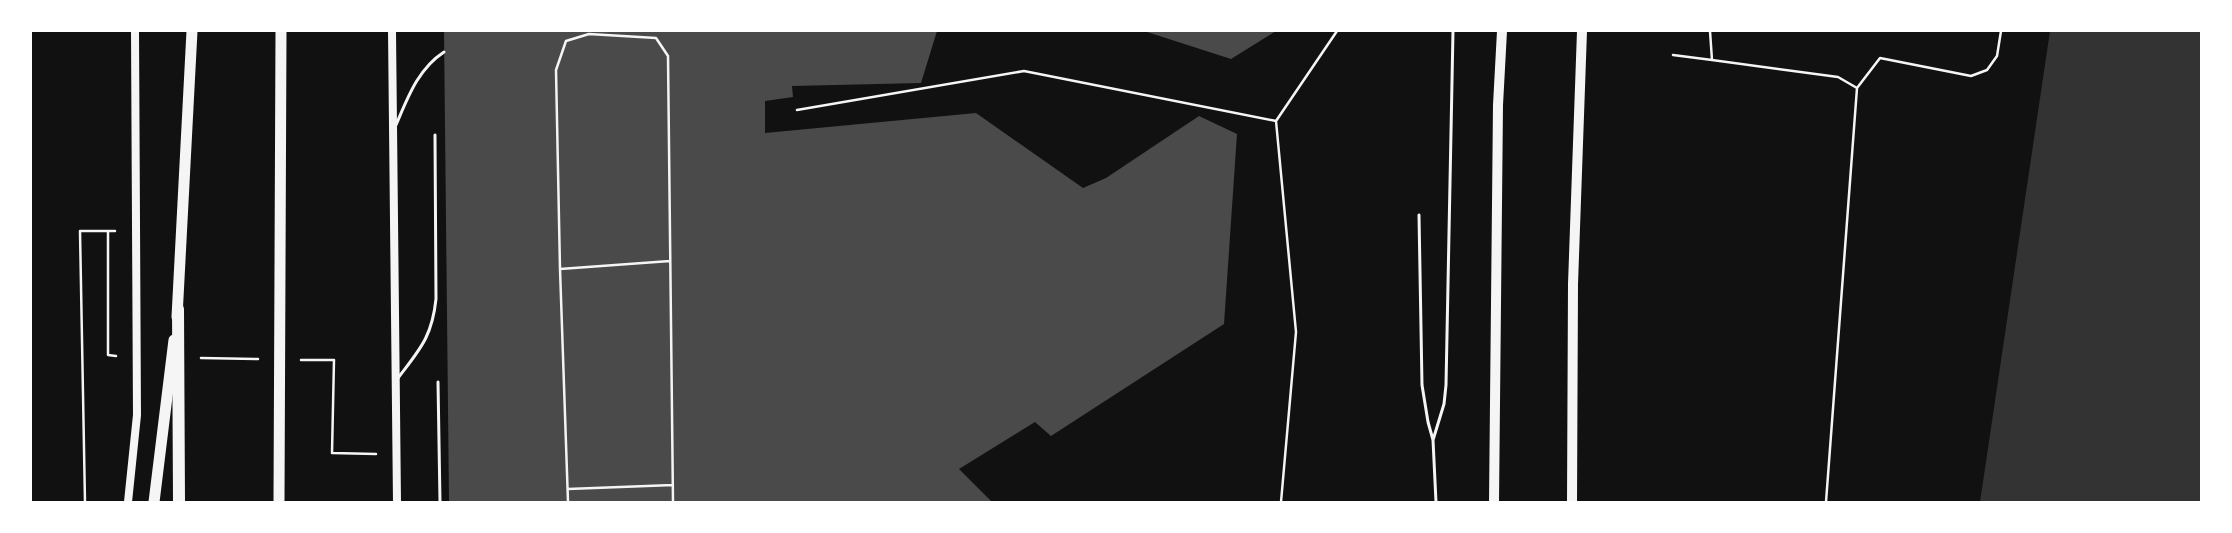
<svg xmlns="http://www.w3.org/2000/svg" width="2232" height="533" viewBox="0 0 2232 533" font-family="'Noto Sans',sans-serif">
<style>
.water{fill:#333}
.building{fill:#4a4a4a}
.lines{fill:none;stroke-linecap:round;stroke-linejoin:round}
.path{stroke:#f5f5f5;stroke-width:2.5}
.service{stroke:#f5f5f5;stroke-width:3}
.secondary{stroke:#f5f5f5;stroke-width:8}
.primary{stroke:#f5f5f5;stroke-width:10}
.trunk{stroke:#f5f5f5;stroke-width:11}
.motorway{stroke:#f5f5f5;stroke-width:12}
</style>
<rect width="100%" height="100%" fill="#111"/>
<path class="water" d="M2050 31H2201V502H1980Z"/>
<path class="building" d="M444 31H937L921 83 792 86 793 97 765 101V133L976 113 1083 188 1106 178 1199 116 1237 134 1224 324 1051 436 1035 422 959 469 992 502H449Z
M1144 31H1276L1231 59Z"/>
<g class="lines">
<path class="path" d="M1710 31 1712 60 1838 77 1857 88
M1673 55 1712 60
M797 110 1024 71 1276 121
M108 231V355L116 356
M560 269 670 261
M201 358 258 359
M301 360H334L332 453 376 454
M568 489 673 485
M85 502 80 231H115
M568 502 560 269 556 70 566 41 589 34 656 38 668 56 673 502
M1281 502 1296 332 1276 121 1337 31
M1826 502 1857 88 1880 58 1971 76 1987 70 1997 56 2001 31"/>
<path class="service" d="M396 125C408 97 418 69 444 52
M1419 215 1422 385 1428 422 1433 440 1436 502
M398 378C420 349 432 337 436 299L435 135
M438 382 440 502
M1433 440 1444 404 1446 385 1453 31"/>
<path class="secondary" d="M392 31 397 502
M128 502 137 415 135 31"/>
<path class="primary" d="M1494 502 1498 105 1502 31
M1572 502 1573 284 1582 31"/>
<path class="trunk" d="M177 317 192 31
M154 502 174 340
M279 502 281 31"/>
<path class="motorway" d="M178 309 179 502"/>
</g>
<rect width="2232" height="533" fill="none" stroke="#ffffff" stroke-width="64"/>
</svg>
